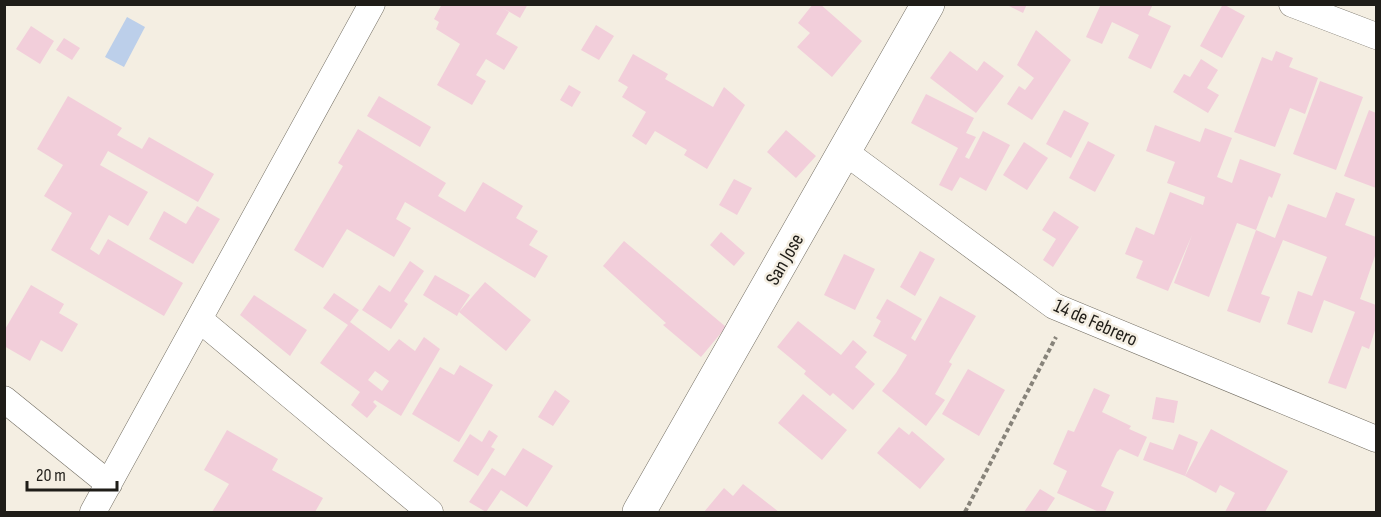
<svg xmlns="http://www.w3.org/2000/svg" width="1381" height="517" viewBox="0 0 1381 517" font-family="'Sofia Sans Condensed',sans-serif">
<style>
.water{fill:#bccfea}
.building{fill:#f2ceda;fill-rule:evenodd}
.lines{fill:none;stroke-linecap:round;stroke-linejoin:round}
.street-casing{stroke:#746f64;stroke-width:27}
.secondary-casing{stroke:#746f64;stroke-width:34}
.path{stroke:#87837a;stroke-width:4;stroke-dasharray:4.5 3;stroke-linecap:butt}
.street{stroke:#fff;stroke-width:26}
.secondary{stroke:#fff;stroke-width:33}
.labels{text-anchor:middle;stroke-width:5;stroke-linejoin:round;paint-order:stroke}
.street-label{font-size:20px;fill:#1f1d18;stroke:#f4eee2}
</style>
<rect width="100%" height="100%" fill="#f4eee2"/>
<path class="water" d="M127 17 145 27 124 67 105 57Z"/>
<path class="building" d="M442 4H528L520 18 501 7 509 12 496 34 518 47 504 70 486 59 476 75 486 81 472 105 437 85 460 44 436 29 439 22 434 19Z
M813 4H820L862 41 832 77 797 47 810 33 798 23Z
M1005 4H1027L1023 13Z
M1101 4H1153L1148 15 1171 26 1151 69 1128 58 1139 35 1112 22 1102 44 1086 37Z
M1223 4 1245 16 1222 58 1200 46Z
M596 25 614 36 599 60 581 50Z
M31 26 54 41 40 64 16 49Z
M1036 30 1071 60 1032 120 1007 104 1019 86 1025 90 1034 78 1017 65Z
M64 38 80 48 72 60 56 50Z
M950 51 977 71 984 61 1004 76 976 113 930 78Z
M1276 51 1293 58 1289 67 1318 78 1305 114 1290 108 1275 147 1234 132 1262 57 1272 61Z
M633 54 668 74 665 79 713 107 724 87 745 105 707 169 684 155 687 150 655 131 646 145 632 136 646 112 622 97 628 87 618 81Z
M1201 59 1218 70 1207 88 1219 95 1208 113 1173 92 1184 74 1190 77Z
M1320 81 1363 97 1336 170 1293 154Z
M569 85 581 92 572 107 560 100Z
M926 94 974 118 966 133 976 137 965 157 969 159 983 131 1010 145 986 191 960 177 952 191 939 185 958 148 911 123Z
M68 96 122 128 117 135 142 149 149 137 214 174 198 202 108 151 100 165 148 192 128 226 109 215 90 249 99 255 108 239 183 283 164 316 51 250 72 213 44 196 63 165 37 149Z
M379 96 431 127 420 147 367 116Z
M1064 110 1089 123 1071 158 1046 144Z
M1369 110 1376 113V188L1344 176Z
M1155 125 1200 142 1205 128 1232 138 1217 177 1232 183 1240 159 1281 174 1272 198 1269 196 1256 230 1237 223 1209 297 1174 283 1192 235 1168 291 1136 278 1143 261 1125 254 1136 227 1154 235 1170 192 1203 205 1205 197 1167 183 1175 162 1146 151Z
M358 129 446 183 438 196 465 212 483 182 523 206 516 218 538 231 529 245 548 256 535 278 405 202 396 219 411 228 394 257 347 229 323 268 294 250 343 166 338 163Z
M786 130 816 156 796 178 767 152Z
M1088 141 1115 155 1095 192 1069 178Z
M1024 142 1048 158 1027 190 1003 175Z
M734 179 752 188 737 215 719 205Z
M1336 192 1355 199 1345 225 1376 237V253L1360 299 1376 305V327L1369 349 1362 346 1346 389 1328 383 1355 312 1324 300 1312 333 1287 324 1298 291 1312 296 1327 257 1283 240 1261 294 1270 297 1260 323 1227 311 1256 230 1275 238 1288 204 1326 218Z
M197 206 220 219 193 264 149 239 164 211 186 224Z
M1054 211 1079 227 1053 267 1043 260 1056 239 1042 230Z
M721 232 745 253 734 266 710 245Z
M624 241 726 327 701 357 663 325 666 323 603 266Z
M920 251 935 259 915 296 900 287Z
M844 254 875 269 855 310 824 295Z
M410 261 424 271 404 301 408 304 391 329 362 310 379 285 390 292Z
M435 275 470 295 459 312 485 282 531 320 506 351 459 312 457 316 423 295Z
M31 285 64 304 59 313 78 324 62 352 41 340 30 361 4 346V331Z
M334 293 359 310 350 322 389 351 399 339 415 351 424 337 440 349 401 416 375 400 373 402 377 406 367 418 351 405 360 392 320 363 348 325 323 308ZM375 371 389 381 382 391 368 380Z
M254 295 307 330 290 356 240 315Z
M940 296 976 316 949 362 952 364 935 394 945 400 926 426 882 391 896 373 907 355 873 336 881 321 876 318 887 299 922 319 911 338 915 341Z
M798 321 841 355 853 340 867 352 855 367 875 384 853 410 833 393 830 396 804 374 806 371 777 347Z
M460 365 493 385 459 442 412 414 440 367 454 375Z
M968 369 1005 390 979 436 942 414Z
M1094 388 1110 395 1102 412 1131 426 1129 429 1147 437 1138 457 1120 449 1117 452 1101 486 1114 492 1105 512H1099L1057 493 1067 471 1053 464 1068 430 1074 432Z
M555 390 570 401 553 426 538 417Z
M803 394 847 430 822 460 778 423Z
M1156 397 1178 401 1174 423 1152 419Z
M899 427 909 435 912 431 945 459 920 489 877 453Z
M1211 429 1288 471 1265 512H1225L1235 493 1220 485 1216 493 1185 476Z
M227 430 278 459 272 470 323 498 315 512H212L229 484 204 470Z
M489 430 498 436 491 447 495 449 478 476 453 461 470 434 482 442Z
M1179 434 1198 442 1185 476 1143 460 1150 442 1173 450Z
M523 448 553 466 527 507 501 490 486 512 469 502 492 468 505 476Z
M743 484 779 512H704L724 488 733 496Z
M1040 489 1055 498 1046 512H1024Z"/>
<g class="lines">
<g class="street-casing">
<path id="street" d="M1292 4 1376 36
M845 152 1054 306 1376 439
M199 319 430 512
M4 399 109 484
M93 512 372 4"/>
</g>
<g class="secondary-casing">
<path id="secondary" d="M639 512 928 4"/>
</g>
<path class="path" d="M965 512 1056 337"/>
<use href="#street" class="street"/>
<use href="#secondary" class="secondary"/>
</g>
<g class="labels">
<g class="street-label">
<text transform="translate(784 259) rotate(-60)" y="7">San Jose</text>
<text transform="translate(1096 322) rotate(24)" y="7">14 de Febrero</text>
</g>
</g>
<rect width="1381" height="517" fill="none" stroke="#1f1d18" stroke-width="12"/>
<path d="M27 481v9h90v-9" fill="none" stroke="#1f1d18" stroke-width="3"/>
<text x="36" y="481" font-size="18" fill="#1f1d18" stroke="#f4eee2" stroke-width="4.5" paint-order="stroke">20 m</text>
</svg>
